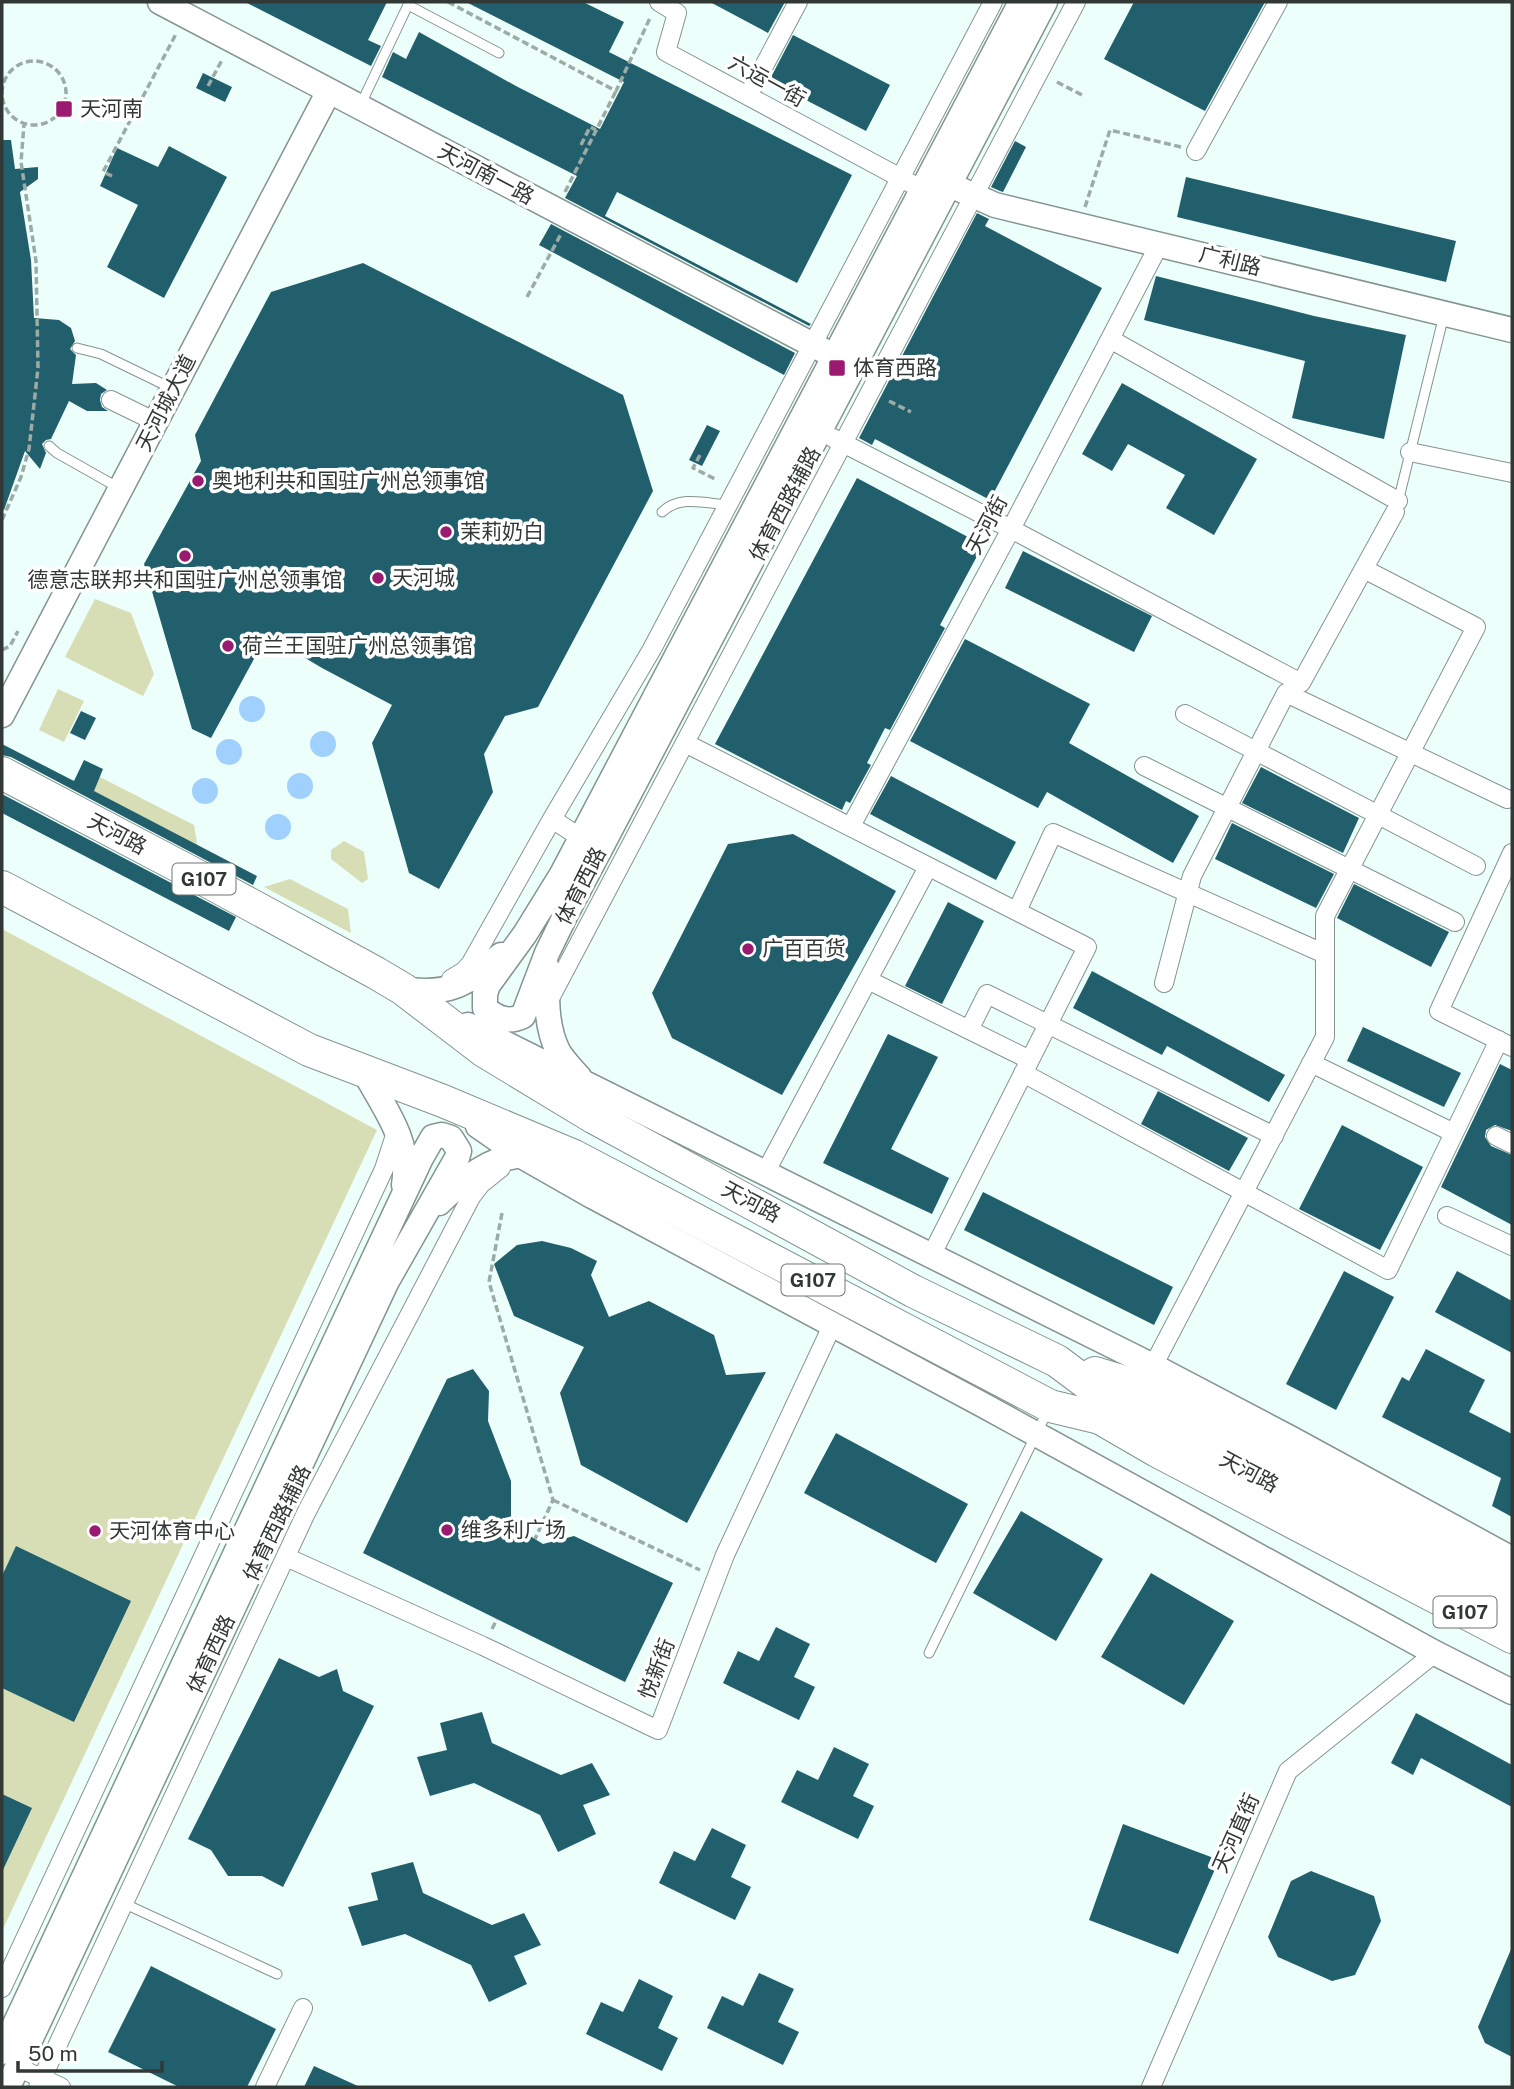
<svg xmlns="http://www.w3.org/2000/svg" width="1514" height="2089" viewBox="0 0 1514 2089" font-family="'Public Sans','Noto Sans SC',sans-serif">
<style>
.green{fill:#d7deb5}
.water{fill:#a0d0fd}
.building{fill:#225f6c}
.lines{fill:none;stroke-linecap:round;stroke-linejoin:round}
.lane-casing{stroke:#849491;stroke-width:11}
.street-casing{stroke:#849491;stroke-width:20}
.secondary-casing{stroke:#849491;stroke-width:27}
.highway-casing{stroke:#849491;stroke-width:34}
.path{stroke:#9daba7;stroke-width:3.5;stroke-dasharray:7 3.5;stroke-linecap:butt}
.lane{stroke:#fff;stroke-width:9}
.street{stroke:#fff;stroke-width:18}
.secondary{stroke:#fff;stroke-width:24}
.highway{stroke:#fff;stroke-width:32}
.poi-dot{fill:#9a1a6f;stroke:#fff;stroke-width:2.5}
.labels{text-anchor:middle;stroke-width:7;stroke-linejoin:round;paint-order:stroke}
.shield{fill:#fff;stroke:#6f7472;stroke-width:2}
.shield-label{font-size:19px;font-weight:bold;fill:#313836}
.street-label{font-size:21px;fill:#313836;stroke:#fff}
.poi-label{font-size:21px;fill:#313836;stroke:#fff;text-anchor:start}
</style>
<rect width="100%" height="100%" fill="#edfffb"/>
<path class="green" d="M95 599 131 613 154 674 143 696 65 657Z
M58 689 84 701 64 742 39 730Z
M90 772 194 825 198 849 69 782Z
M344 841 364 852 368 879 362 883 331 859V850Z
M290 879 348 909 351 933 264 887Z
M2 929 377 1130 2 1931Z"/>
<path class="water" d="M239 709a13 13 0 1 1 26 0a13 13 0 1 1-26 0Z
M310 744a13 13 0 1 1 26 0a13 13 0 1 1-26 0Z
M216 752a13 13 0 1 1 26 0a13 13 0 1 1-26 0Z
M287 786a13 13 0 1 1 26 0a13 13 0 1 1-26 0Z
M192 791a13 13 0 1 1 26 0a13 13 0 1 1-26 0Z
M265 827a13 13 0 1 1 26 0a13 13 0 1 1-26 0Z"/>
<path class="building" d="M245 2H387L368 40 381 46 371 66Z
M466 2H583L624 22 609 52 852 175 797 283 617 192 605 216 811 324 809 326 565 198 577 176 382 77 393 52 406 59 419 32 516 86 600 129 624 82Z
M710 2H785L768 33Z
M1134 2H1265L1205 111 1104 59Z
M793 35 890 85 866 131 769 81Z
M203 73 232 87 225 102 196 88Z
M2 140H11L15 169 38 167V179L20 192 31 260 34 318 59 320 71 328 75 341 70 349 76 355 72 384 96 383 107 390 101 394 100 400 102 407 108 411H87L69 401 51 439 46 440 42 444 46 453 40 469 25 451 4 510H2Z
M1015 141 1026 147 1003 192 1000 191 991 187Z
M169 146 227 177 164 298 107 267 138 205 100 186 117 148 158 167Z
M1186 177 1456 241 1446 282 1177 217Z
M977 213 989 219 985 226 1102 288 990 500 875 439 872 445 859 438Z
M551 224 795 353 784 375 539 245Z
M363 263 623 395 653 491 538 707 505 716 484 754 493 792 439 889 409 873 372 743 392 705 322 668 267 635 211 738 192 729 144 564 201 461 195 435 271 292Z
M1156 276 1314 316 1406 335 1384 439 1292 418 1305 361 1144 320Z
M1122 383 1257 459 1214 535 1166 508 1185 475 1128 444 1112 471 1082 454Z
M707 425 720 431 702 466 689 460Z
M857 478 983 545 940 625 945 628 890 730 885 728 867 763 871 765 850 803 846 801 842 810 715 744Z
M1023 551 1152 616 1134 652 1005 588Z
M965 639 1090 704 1069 743 1199 816 1173 863 1047 792 1038 808 910 741Z
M81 711 96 718 85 740 70 733Z
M2 744 74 781 84 760 103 769 94 791 257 876 253 885 11 757 2 755Z
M1261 767 1359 818 1343 853 1242 803Z
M891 776 1016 842 996 880 870 814Z
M2 794 236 917 229 931 2 813Z
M1232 823 1334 874 1316 908 1215 859Z
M793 834 896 891 782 1095 672 1038 652 993 728 844Z
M1354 884 1449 932 1431 967 1337 918Z
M948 902 984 921 942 1004 905 986Z
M1092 971 1285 1075 1269 1102 1167 1046 1162 1055 1073 1008Z
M1363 1027 1461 1073 1444 1107 1347 1061Z
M888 1034 938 1057 891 1149 949 1178 932 1214 823 1163Z
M1500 1064 1512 1070V1131L1495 1125 1486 1130 1485 1137 1491 1146 1512 1155V1225L1441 1187Z
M1158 1091 1248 1138 1229 1171 1141 1124Z
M1342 1125 1423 1167 1380 1250 1299 1209Z
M983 1192 1173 1287 1154 1325 964 1230Z
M542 1241 571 1248 597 1261 591 1275 609 1317 649 1301 714 1335 726 1375 766 1372 687 1523 581 1465 560 1393 584 1347 514 1316 494 1264 517 1245Z
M1344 1271 1394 1297 1336 1410 1286 1384Z
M1457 1271 1512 1301V1353L1435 1312Z
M1426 1349 1485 1380 1469 1412 1512 1434V1517L1492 1506 1501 1478 1382 1417 1402 1377 1409 1381Z
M473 1369 489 1391 488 1421 511 1481V1524L543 1544 574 1536 673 1583 625 1682 363 1553 447 1379Z
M836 1433 968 1504 936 1563 804 1493Z
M1021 1511 1103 1559 1056 1641 973 1593Z
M16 1546 131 1601 74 1722 2 1688V1576Z
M1151 1573 1234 1621 1184 1705 1101 1657Z
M776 1627 810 1644 794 1677 815 1687 799 1720 723 1683 738 1651 759 1661Z
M279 1658 319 1677 337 1669 343 1691 374 1706 283 1887 262 1876H228L211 1850 188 1839Z
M482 1712 492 1743 561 1775 592 1763 610 1795 583 1805 596 1834 558 1852 540 1815 474 1783 430 1796 417 1757 447 1750 440 1723Z
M1416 1713 1512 1765V1807L1421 1758 1413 1775 1391 1763Z
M834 1747 869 1764 853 1796 874 1806 858 1839 781 1802 797 1770 818 1780Z
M2 1794 32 1808 2 1872Z
M1123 1824 1219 1860 1178 1954 1089 1920Z
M712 1828 746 1845 731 1877 751 1887 735 1920 659 1883 674 1851 695 1861Z
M413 1862 423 1893 492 1925 524 1913 541 1945 514 1956 527 1984 489 2002 471 1965 405 1934 362 1946 348 1907 378 1900 371 1873Z
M1311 1871 1374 1896 1381 1921 1355 1975 1332 1981 1278 1957 1268 1937 1291 1881Z
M1512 1947V2057L1485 2043 1478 2027Z
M151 1966 276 2029 247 2087H179L108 2052Z
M759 1973 794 1989 778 2022 799 2032 783 2065 707 2028 722 1996 743 2006Z
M639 1979 673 1996 658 2028 678 2038 662 2071 586 2034 601 2002 623 2012Z
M314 2066 360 2087H304Z"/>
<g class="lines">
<g class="lane-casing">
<path id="lane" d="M360 106 408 5 499 53
M77 348 101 354 171 388
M49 446 57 453 119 488
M1398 502 1444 315
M662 512C680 495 704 503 727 505
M929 1653 1047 1412
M123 1903 277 1974"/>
</g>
<g class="street-casing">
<path id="street" d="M659 2 677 13 666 52 910 183
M748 96 798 2
M1196 151 1278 2
M1110 339 1398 501
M111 400 156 422
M833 438 1011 529 1301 683 1395 512
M1410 452 1512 473
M1185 714 1476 866
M685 743 1087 947 931 1256
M1144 766 1455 922
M552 819 581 838
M851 826 1011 529 1160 243
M1512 853 1439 1011 1512 1047
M1017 911 1053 833 1325 954
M451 979 464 971 471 963 552 819 652 649 993 2
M868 980 1030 1060
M1164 983 1192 876 1286 693 1507 799
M548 1002 1076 2
M969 1030 987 994 1274 1136
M1311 1063 1454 1133
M1023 1073 1388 1270 1499 1040
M1496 1136 1512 1144
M765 1173 928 867
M1447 1216 1512 1246
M1153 1366 1325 1037V916L1476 627 1364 569
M286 1557 483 1646 658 1730 725 1555 832 1326
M2 1988 384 1169 397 1129
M17 2067 61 2087
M38 2087 306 1513 471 1197 481 1184 501 1168
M265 2087 303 2008
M1151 2087 1288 1771 1435 1653"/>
</g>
<g class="secondary-casing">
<path id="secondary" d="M160 2 834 356
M1021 2 562 874 525 934 488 985 485 994V1008C497 1019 509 1023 523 1016L547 953 566 914 1045 2
M950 185 995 205 1512 330
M2 715 329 91
M547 968C547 995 545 1025 558 1051 563 1060 572 1069 579 1077
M403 989C448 996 466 985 501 955
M468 1025 1153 1366 1290 1438 1512 1559
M365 1073C385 1109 411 1142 404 1185
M478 1126 520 1155 592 1196 983 1405 1435 1653 1512 1692
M439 1203C465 1178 493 1154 531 1155
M2 2052 421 1158 433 1137 442 1135 451 1138 459 1151 457 1158 387 1281 8 2087"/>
</g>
<g class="highway-casing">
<path id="highway" d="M2 773 207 881 376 973 403 989 484 1051 593 1117 913 1291 1057 1361 1096 1390 1512 1612
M2 887 309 1050 443 1101 574 1156 1050 1406 1100 1418 1157 1451 1512 1637
M1095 1373 1141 1387 1512 1584"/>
</g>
<path class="path" d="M448 2 616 91 650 18
M2 93a32 32 0 1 1 64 0a32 32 0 1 1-64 0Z
M1057 82 1082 95
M208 86 222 60
M581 145 590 127 596 130
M112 176 103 172 176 34
M565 192 616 91
M1085 207 1110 130 1181 147
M527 297 561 234
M889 401 911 412
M700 455 693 468 717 480
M2 520 21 477 29 449 38 368 36 261 21 162 24 124
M2 650 10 646 18 631
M502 1213 489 1282 553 1500 535 1539
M553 1500 700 1570
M492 1629 497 1619"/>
<use href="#lane" class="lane"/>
<use href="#street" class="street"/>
<use href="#secondary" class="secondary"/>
<use href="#highway" class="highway"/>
</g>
<g class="poi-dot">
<rect x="55" y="100" width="18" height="18" rx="3.5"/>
<rect x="828" y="359" width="18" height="18" rx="3.5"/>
<circle cx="198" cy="481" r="7"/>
<circle cx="446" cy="532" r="7"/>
<circle cx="185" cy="556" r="7"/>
<circle cx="378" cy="578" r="7"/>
<circle cx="228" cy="646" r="7"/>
<circle cx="748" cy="949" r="7"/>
<circle cx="447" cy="1530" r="7"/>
<circle cx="95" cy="1531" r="7"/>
</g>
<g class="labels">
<g class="shield">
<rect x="172.5" y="863.5" width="63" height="31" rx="5"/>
<rect x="781.5" y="1264.5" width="63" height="31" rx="5"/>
<rect x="1433.5" y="1596.5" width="63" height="31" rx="5"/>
</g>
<g class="shield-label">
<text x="204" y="886">G107</text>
<text x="813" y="1287">G107</text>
<text x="1465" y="1619">G107</text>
</g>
<g class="street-label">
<text transform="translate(767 81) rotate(29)" y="7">六运一街</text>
<text transform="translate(486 174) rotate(28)" y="7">天河南一路</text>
<text transform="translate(1230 261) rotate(14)" y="7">广利路</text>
<text transform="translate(166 403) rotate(-63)" y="7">天河城大道</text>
<text transform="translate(785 504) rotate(-62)" y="7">体育西路辅路</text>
<text transform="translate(987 525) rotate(-62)" y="7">天河街</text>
<text transform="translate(117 834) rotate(28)" y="7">天河路</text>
<text transform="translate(581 886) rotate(-63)" y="7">体育西路</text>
<text transform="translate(751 1202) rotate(28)" y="7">天河路</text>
<text transform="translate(1249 1472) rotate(28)" y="7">天河路</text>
<text transform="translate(277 1523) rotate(-64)" y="7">体育西路辅路</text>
<text transform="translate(211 1654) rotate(-65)" y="7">体育西路</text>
<text transform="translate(657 1669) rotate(-69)" y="7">悦新街</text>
<text transform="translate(1236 1833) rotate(-66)" y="7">天河直街</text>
</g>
<g class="poi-label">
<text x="80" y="116">天河南</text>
<text x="853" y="375">体育西路</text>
<text x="212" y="488">奥地利共和国驻广州总领事馆</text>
<text x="460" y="539">茉莉奶白</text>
<text x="392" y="585">天河城</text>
<text x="185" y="587" text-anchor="middle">德意志联邦共和国驻广州总领事馆</text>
<text x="242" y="653">荷兰王国驻广州总领事馆</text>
<text x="762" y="956">广百百货</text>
<text x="461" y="1537">维多利广场</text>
<text x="109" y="1538">天河体育中心</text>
</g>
</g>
<rect width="1514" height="2089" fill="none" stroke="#313836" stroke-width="7"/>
<path d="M18 2061v10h144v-10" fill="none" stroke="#313836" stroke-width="3.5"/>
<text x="28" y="2061" font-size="21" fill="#313836" stroke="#ffffff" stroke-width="5" paint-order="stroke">50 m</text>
</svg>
